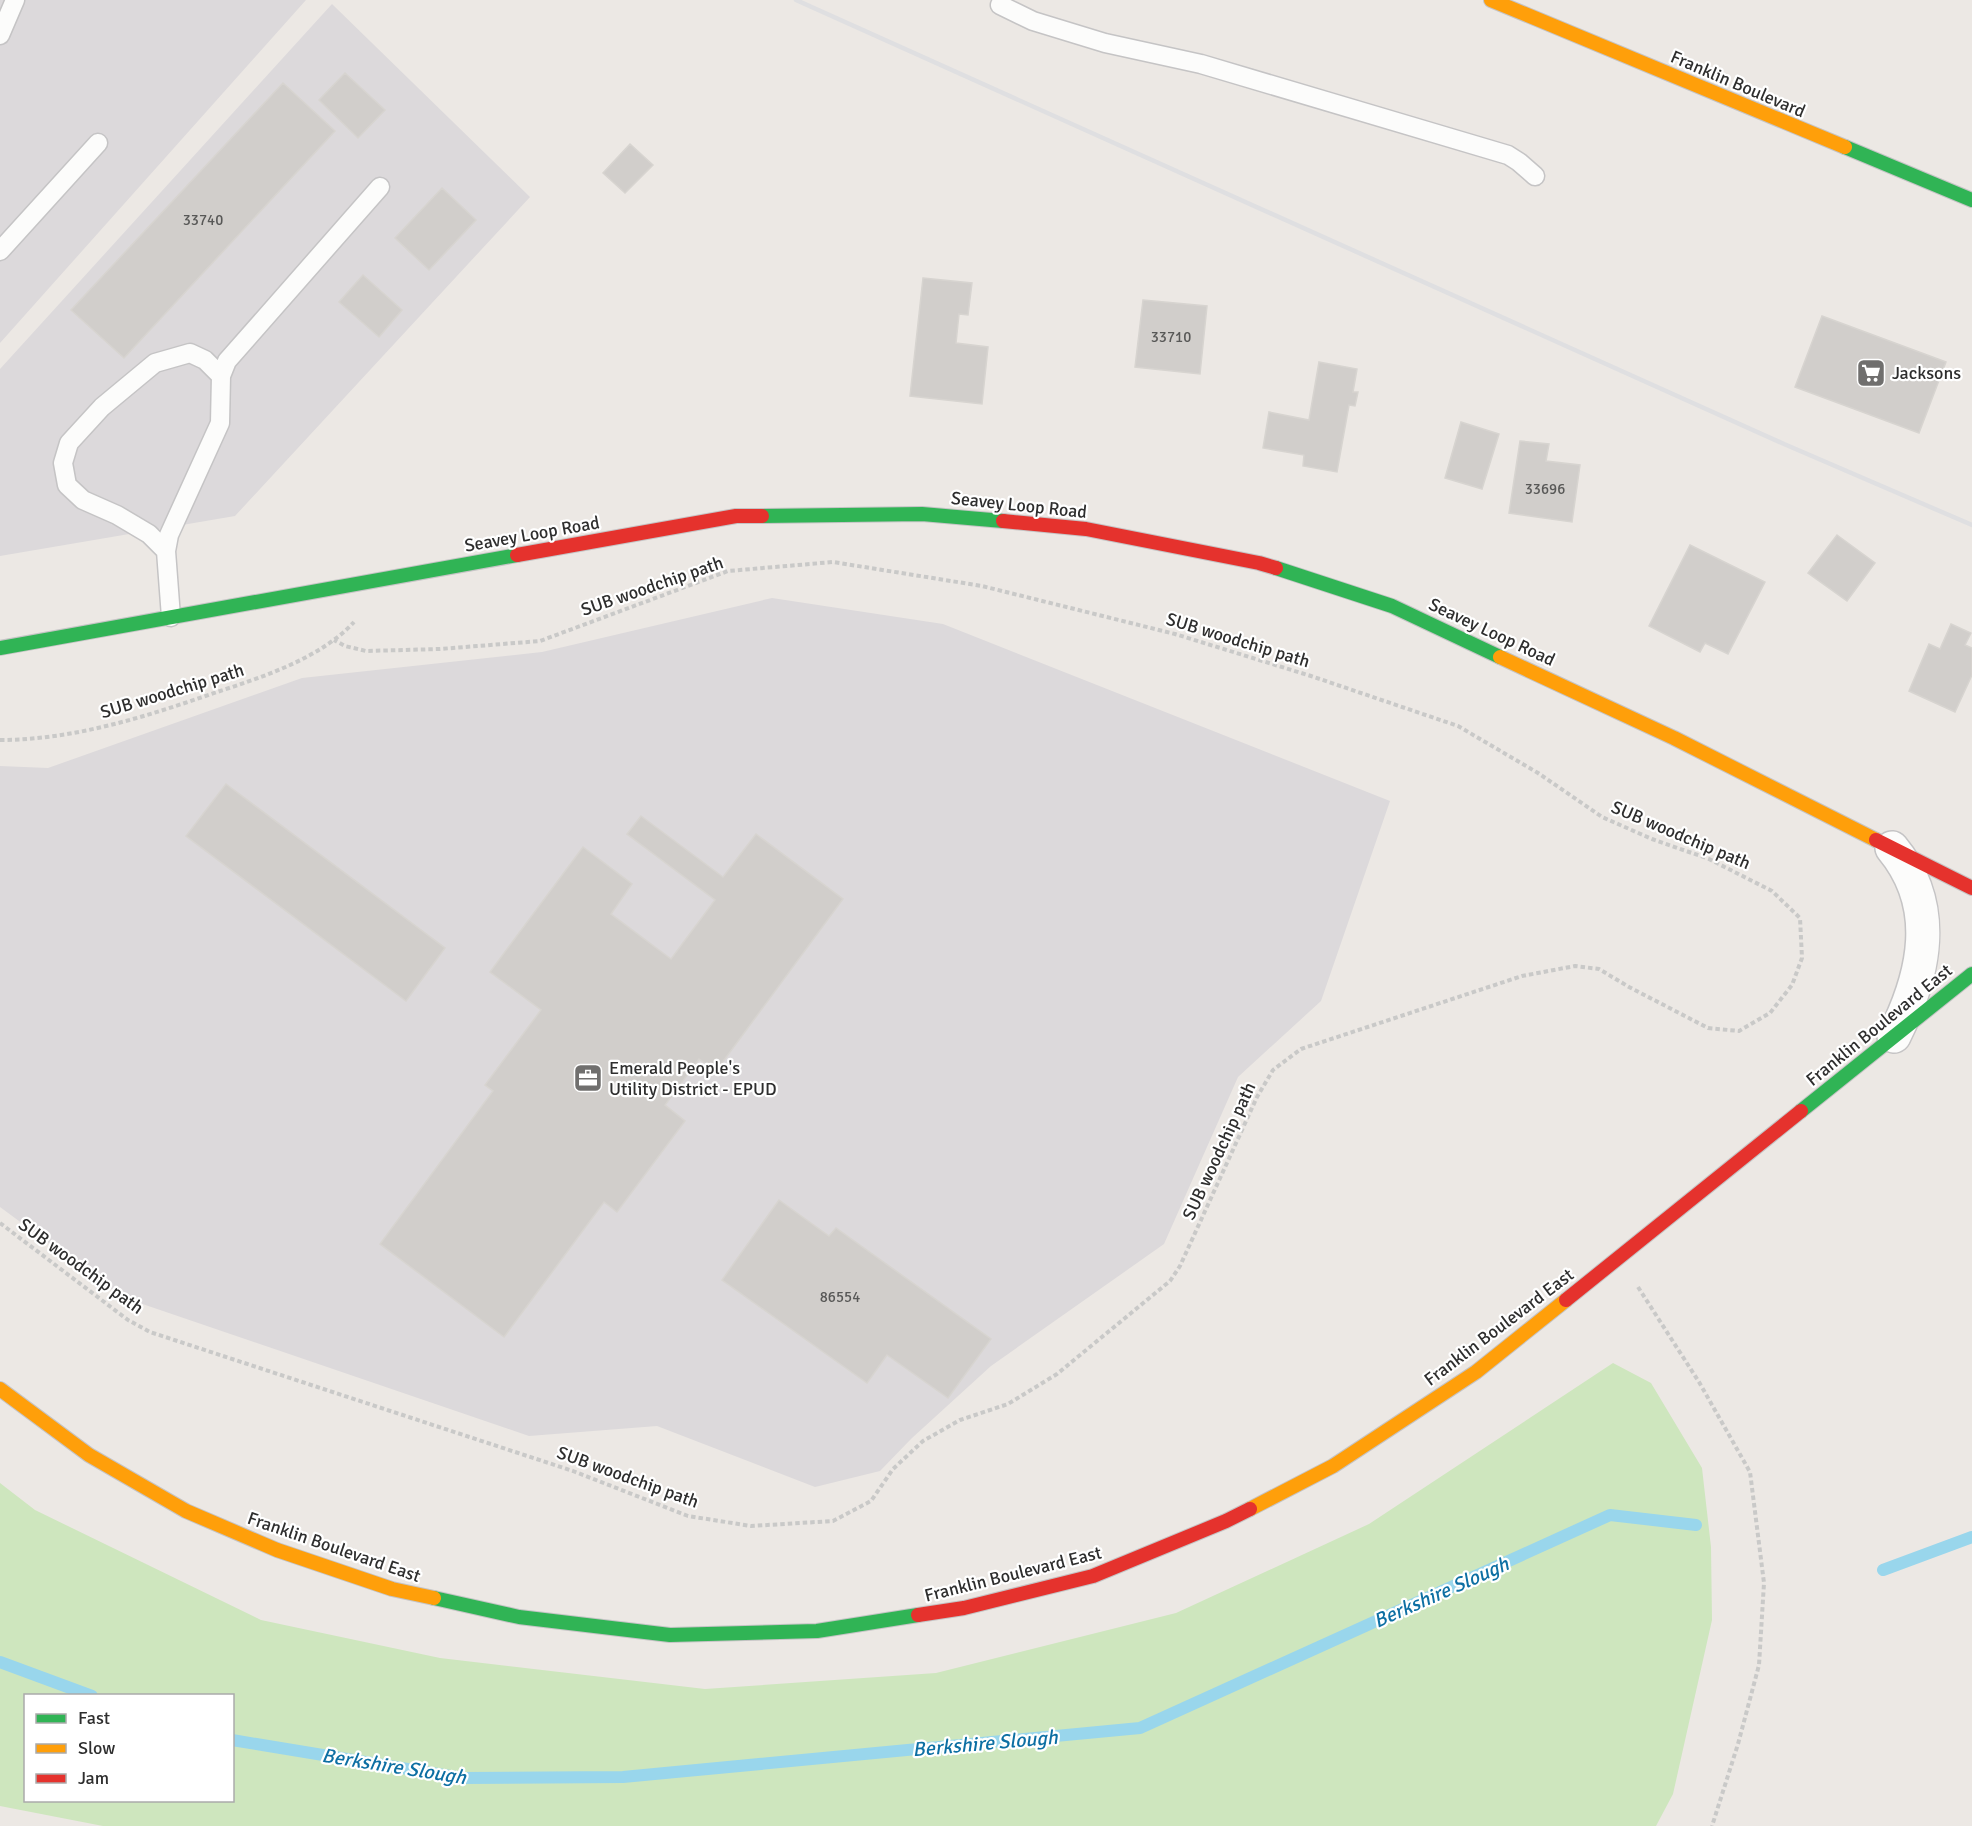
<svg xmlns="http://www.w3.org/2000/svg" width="1972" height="1826" viewBox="0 0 1972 1826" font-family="Signika,sans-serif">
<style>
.industrial{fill:#dcd9db}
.green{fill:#cee6be;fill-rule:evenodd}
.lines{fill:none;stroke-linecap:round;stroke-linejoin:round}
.stream{stroke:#99d6ec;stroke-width:12}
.building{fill:#d1cecb;stroke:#d7d4d0;stroke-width:1.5}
.lane-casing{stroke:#c5c4c5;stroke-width:21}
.street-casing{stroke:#c5c4c5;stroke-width:36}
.fast-casing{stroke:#c5c4c5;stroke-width:16}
.slow-casing{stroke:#c5c4c5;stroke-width:16}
.jam-casing{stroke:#c5c4c5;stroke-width:16}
.path{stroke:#c9c9c8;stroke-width:4;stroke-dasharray:4.5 3;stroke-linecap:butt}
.lane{stroke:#fcfcfb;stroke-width:18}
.street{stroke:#fcfcfb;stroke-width:33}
.fast{stroke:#30b455;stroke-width:14}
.slow{stroke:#ff9f0a;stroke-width:14}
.jam{stroke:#e5322d;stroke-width:14}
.rail{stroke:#dfdfe1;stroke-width:4.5}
.labels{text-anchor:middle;stroke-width:4.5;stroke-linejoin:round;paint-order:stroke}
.number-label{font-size:15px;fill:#585857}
.street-label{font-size:18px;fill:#2e2e2e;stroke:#fff}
.poi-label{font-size:18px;fill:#2e2e2e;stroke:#fff;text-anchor:start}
.water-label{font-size:20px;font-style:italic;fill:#0d6fa3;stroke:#fff}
</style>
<rect width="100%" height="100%" fill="#ece8e4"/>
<path class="industrial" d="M0 0H306L0 343Z
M332 4 530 197 235 516 0 556V369Z
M772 598 943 624 1390 801 1321 1001 1238 1077 1164 1244 991 1366 912 1438 880 1471 815 1487 657 1426 529 1436 122 1297 0 1207V766L48 768 302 678 542 652Z"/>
<path class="green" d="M1613 1363 1651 1383 1702 1468 1711 1547 1712 1620 1673 1794 1656 1826H103L0 1806V1483L35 1510 261 1620 440 1658 705 1689 936 1673 1176 1613 1369 1524ZM26 1696H232V1800H26Z"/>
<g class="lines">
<path class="stream" d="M1883 1570 1972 1537
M0 1662 92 1696
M232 1740 462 1778 623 1777 1140 1728 1610 1515 1696 1525"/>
</g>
<path class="building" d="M345 73 385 110 358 138 319 100Z
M283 83 335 131 124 358 71 310Z
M630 144 653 165 625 193 603 173Z
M442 188 476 220 429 270 395 238Z
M363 275 402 310 379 337 339 302Z
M923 278 972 283 968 315 959 314 956 343 988 347 982 404 910 396Z
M1143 300 1207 306 1200 374 1135 367Z
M1822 316 1946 362 1919 433 1795 387Z
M1319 362 1357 369 1353 392H1358L1355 406 1349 405 1337 472 1303 466 1304 455 1263 448 1269 412 1309 420Z
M1461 422 1499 434 1482 489 1445 478Z
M1520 441 1549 444 1546 461 1580 465 1572 522 1509 513Z
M1837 535 1875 563 1847 601 1808 573Z
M1690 545 1765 582 1728 654 1705 643 1700 652 1649 626Z
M1951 624 1971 633 1965 645 1972 648V675L1955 712 1909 691 1929 644 1940 649Z
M226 784 445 948 406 1001 186 836Z
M641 816 723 877 756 834 843 899 716 1071 699 1059 665 1105 685 1121 617 1212 604 1202 504 1337 380 1244 493 1091 485 1085 541 1010 490 972 583 847 632 884 611 914 671 959 715 900 627 834Z
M779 1200 829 1236 836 1228 991 1339 948 1398 887 1355 867 1383 722 1280Z"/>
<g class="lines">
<g class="lane-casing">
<path id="lane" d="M1000 5 1033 21 1105 43 1201 64 1508 155 1519 162 1535 176
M0 35 15 0
M0 251 98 143
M166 551 149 534 117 515 83 500 67 485 63 463 69 443 102 407 155 363 190 353 205 360 221 376
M171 617 166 551 169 535 220 423 221 376 227 361 380 187"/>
</g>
<g class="street-casing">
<path id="street" d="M1892 848C1940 906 1925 974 1894 1036"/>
</g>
<g class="fast-casing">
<path id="fast" d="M1845 147 1972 200
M762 516 922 514 1003 521
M1276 568 1392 606 1500 657
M0 648 517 555
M1801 1111 1972 974
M434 1598 519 1617 670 1635 817 1631 918 1615"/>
</g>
<g class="slow-casing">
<path id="slow" d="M1491 0 1845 147
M1500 657 1674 738 1876 840
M0 1389 89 1455 186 1511 277 1550 392 1589 434 1598
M1250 1509 1333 1466 1476 1372 1566 1300"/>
</g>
<g class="jam-casing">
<path id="jam" d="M1003 521 1086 529 1259 563 1276 568
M517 555 736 516H762
M1876 840 1972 888
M1566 1300 1801 1111
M918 1615 964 1608 1093 1576 1226 1521 1250 1509"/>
</g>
<path class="path" d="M0 740C74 740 148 716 217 692 263 677 321 658 354 622
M0 1223 128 1320 150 1332 573 1471 688 1516 751 1526 833 1521 871 1501 893 1469 923 1441 960 1420 1008 1404 1057 1374 1170 1281 1180 1266 1257 1097 1273 1070 1301 1049 1522 976 1575 966 1599 969 1629 987 1708 1028 1739 1031 1770 1013 1792 985 1802 958 1800 918 1772 891 1709 859 1652 839 1602 817 1538 773 1458 726 1311 676 1175 634 982 586 833 562 728 571 540 641 440 649 366 651 345 646 334 640
M1638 1287 1699 1382 1750 1472 1764 1583 1759 1665 1738 1744 1712 1826"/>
<use href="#lane" class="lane"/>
<use href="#street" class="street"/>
<use href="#fast" class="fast"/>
<use href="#slow" class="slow"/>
<use href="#jam" class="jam"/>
<path class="rail" d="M796 0 1784 444 1972 525"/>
</g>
<defs>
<g id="supermarket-square" transform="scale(1.5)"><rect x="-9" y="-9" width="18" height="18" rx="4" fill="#706f6e" stroke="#fff"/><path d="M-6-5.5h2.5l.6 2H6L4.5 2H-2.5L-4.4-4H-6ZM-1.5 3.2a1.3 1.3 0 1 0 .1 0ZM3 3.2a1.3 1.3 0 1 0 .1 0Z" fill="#fff"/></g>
<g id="office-square" transform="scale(1.5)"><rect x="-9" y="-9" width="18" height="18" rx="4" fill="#706f6e" stroke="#fff"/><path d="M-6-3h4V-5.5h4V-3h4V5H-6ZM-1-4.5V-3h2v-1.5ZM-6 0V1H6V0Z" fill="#fff"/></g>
</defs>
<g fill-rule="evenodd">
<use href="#supermarket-square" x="1871" y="373"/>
<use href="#office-square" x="588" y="1078"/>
</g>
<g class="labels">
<g class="number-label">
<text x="203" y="225">33740</text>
<text x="1171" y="342">33710</text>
<text x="1545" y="494">33696</text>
<text x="840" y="1302">86554</text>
</g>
<g class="street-label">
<text transform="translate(1738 84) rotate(23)" y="6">Franklin Boulevard</text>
<text transform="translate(1019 505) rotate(6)" y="6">Seavey Loop Road</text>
<text transform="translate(532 534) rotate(-10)" y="6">Seavey Loop Road</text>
<text transform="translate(652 586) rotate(-19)" y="6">SUB woodchip path</text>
<text transform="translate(1492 632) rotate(25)" y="6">Seavey Loop Road</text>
<text transform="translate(1238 640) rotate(17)" y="6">SUB woodchip path</text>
<text transform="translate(172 691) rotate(-17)" y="6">SUB woodchip path</text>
<text transform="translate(1681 835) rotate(23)" y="6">SUB woodchip path</text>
<text transform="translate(1879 1025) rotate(-39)" y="6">Franklin Boulevard East</text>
<text transform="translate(1219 1151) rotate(-65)" y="6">SUB woodchip path</text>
<text transform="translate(81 1266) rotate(36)" y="6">SUB woodchip path</text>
<text transform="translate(1499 1327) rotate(-37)" y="6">Franklin Boulevard East</text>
<text transform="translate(628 1477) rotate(20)" y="6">SUB woodchip path</text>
<text transform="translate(334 1547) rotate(19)" y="6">Franklin Boulevard East</text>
<text transform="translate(1013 1574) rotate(-14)" y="6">Franklin Boulevard East</text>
</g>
<g class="poi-label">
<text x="1892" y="379">Jacksons</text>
<text x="609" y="1074">Emerald People's<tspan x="609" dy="21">Utility District - EPUD</tspan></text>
</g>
<g class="water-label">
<text transform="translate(1441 1592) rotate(-24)" y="7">Berkshire Slough</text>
<text transform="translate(985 1743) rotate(-5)" y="7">Berkshire Slough</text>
<text transform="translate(394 1766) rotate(9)" y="7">Berkshire Slough</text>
</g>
</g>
<rect x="24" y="1694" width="210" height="108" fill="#ffffff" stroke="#ababab" stroke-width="1.5"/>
<rect x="36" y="1714" width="30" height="9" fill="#30b455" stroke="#ababab" stroke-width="1.5"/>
<text x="78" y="1724" font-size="18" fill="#2e2e2e">Fast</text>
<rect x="36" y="1744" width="30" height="9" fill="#ff9f0a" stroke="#ababab" stroke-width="1.5"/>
<text x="78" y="1754" font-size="18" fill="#2e2e2e">Slow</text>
<rect x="36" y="1774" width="30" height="9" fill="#e5322d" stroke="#ababab" stroke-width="1.5"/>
<text x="78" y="1784" font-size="18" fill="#2e2e2e">Jam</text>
</svg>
